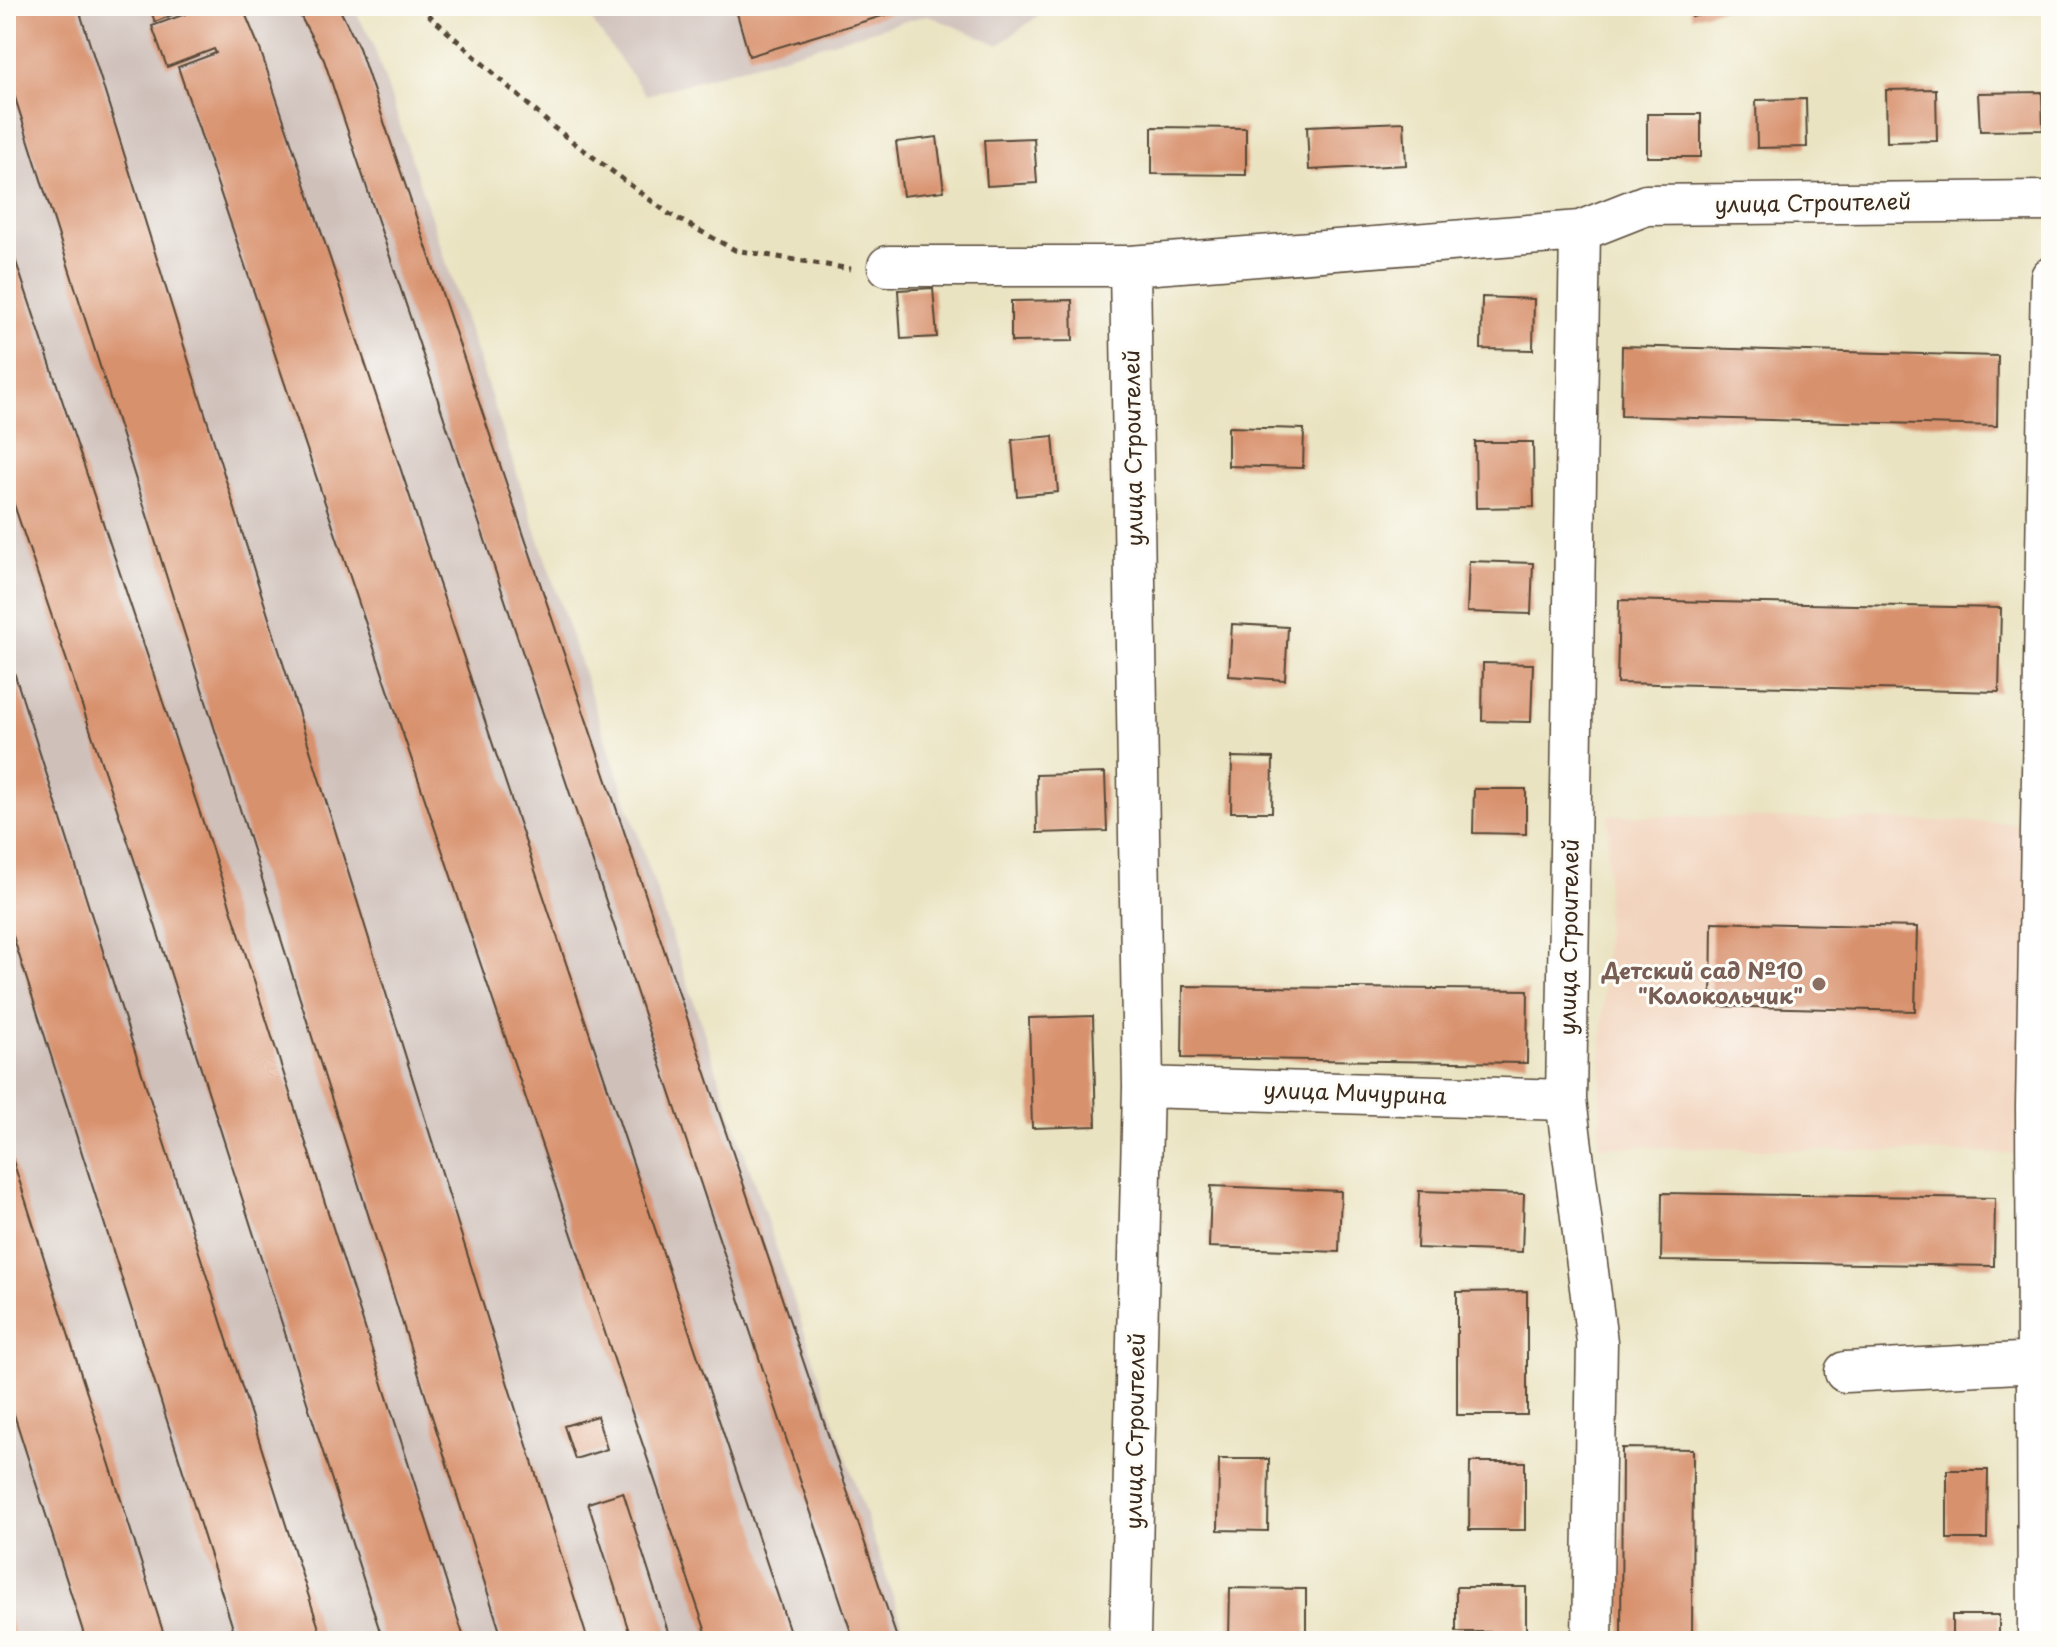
<svg xmlns="http://www.w3.org/2000/svg" width="2057" height="1647" viewBox="0 0 2057 1647" font-family="'Playpen Sans',sans-serif">
<style>
.built{fill:#f2d4be}
.industrial{fill:#cfc0ba}
.building{fill:#d8916d}
.lines{fill:none;stroke-linecap:round;stroke-linejoin:round}
.minor-casing{stroke:#554636;stroke-width:43}
.path{stroke:#554636;stroke-width:5;stroke-dasharray:6 6;stroke-linecap:butt}
.minor{stroke:#fff;stroke-width:40}
.education-dot{fill:#8d6e63;stroke:#fdfcf7;stroke-width:3}
.labels{text-anchor:middle;stroke-width:6;stroke-linejoin:round;paint-order:stroke}
.street-label{font-size:22px;fill:#3b2a1e;stroke:#fdfcf7}
.education-label{font-size:22px;font-weight:bold;fill:#785e54;stroke:#fdfcf7;text-anchor:end}
</style>
<rect width="100%" height="100%" fill="#fdfcf7"/>
<filter id="ink" filterUnits="userSpaceOnUse"><feTurbulence type="fractalNoise" baseFrequency=".0125" numOctaves="2"/><feDisplacementMap in="SourceGraphic" scale="16" xChannelSelector="R" yChannelSelector="G"/><feConvolveMatrix kernelMatrix="1 2 1 2 8 2 1 2 1" color-interpolation-filters="sRGB"/></filter>
<filter id="wash" filterUnits="userSpaceOnUse"><feTurbulence type="fractalNoise" baseFrequency=".006" numOctaves="4" result="noise"/><feDisplacementMap in="SourceGraphic" scale="32" xChannelSelector="R" yChannelSelector="G"/><feGaussianBlur stdDeviation="1.8" result="paint"/><feColorMatrix in="noise" values="0 0 0 0 0 0 0 0 0 0 0 0 0 0 0 0 0 1.4 0 .05"/><feComposite in="paint" operator="in"/></filter>
<g filter="url(#wash)">
<rect width="100%" height="100%" fill="#eae3c1"/>
<path class="built" d="M1609 815 2036 823 2032 1154 1599 1146Z"/>
<path class="industrial" d="M6 6H352L372 41 908 1641H6Z
M585 6H1036L1038 16 999 45 927 15 646 95 596 27Z"/>
<g id="blocks">
<path class="building" d="M6 6H78L588 1641H503L6 69Z
M149 6H194L155 22Z
M199 6H242L260 49 793 1641H709L178 67 216 53 214 49 167 67 152 26 199 9Z
M295 6H338L359 48 898 1641H854L324 60Z
M735 6H901L902 10 749 56Z
M1689 6H1727V7L1692 17Z
M1936 89 1937 141 1887 142 1886 90Z
M2042 92 2043 130 1980 131 1978 93Z
M1806 99 1807 147 1757 148 1756 100Z
M1647 114H1701V157H1647Z
M1404 122 1406 165 1309 170 1307 126Z
M1152 127 1246 128V175L1152 174Z
M937 137 944 191 903 196 896 142Z
M1034 138 1037 183 987 186 984 140Z
M7 235 210 843 465 1641H383L139 874 6 481Z
M933 288 937 337 901 339 898 290Z
M1482 297 1534 299 1533 350 1481 349Z
M1072 300 1073 341 1011 342V301Z
M1622 346 1998 356 1997 426 1621 416Z
M1228 427 1304 429 1303 468 1228 466Z
M1053 436 1058 492 1017 496 1012 440Z
M1475 442H1533L1534 507 1476 508Z
M1469 561 1533 563 1531 614 1467 612Z
M1619 600 2001 608 1999 692 1617 683Z
M1232 624 1288 627 1285 680 1229 676Z
M7 650 323 1641H237L6 914Z
M1483 663 1533 664 1531 722 1482 721Z
M1232 757 1273 758 1272 812H1231Z
M1105 773 1107 831 1037 833 1036 775Z
M1474 789H1526V834L1473 833Z
M1712 922 1917 927 1915 1011 1711 1006Z
M1183 986 1528 990 1527 1063 1182 1058Z
M1093 1016 1096 1126 1032 1128 1029 1018Z
M6 1142H7L166 1641H86L6 1389Z
M1211 1186 1341 1191 1339 1252 1209 1247Z
M1419 1191 1524 1194 1522 1252 1417 1248Z
M1662 1193 1995 1198 1994 1266 1661 1261Z
M1527 1291V1415H1457V1292Z
M597 1416 607 1449 575 1459 564 1426Z
M1622 1448 1693 1449 1692 1641H1621Z
M1219 1459H1269L1268 1531 1218 1530Z
M1470 1462H1525V1530H1469Z
M1947 1470H1988L1987 1539H1947Z
M623 1492 671 1641H632L588 1503Z
M1456 1587H1526V1632H1456Z
M1230 1588 1306 1589V1641H1229Z
M6 1609H7L17 1641H6Z
M1952 1615H1999V1641H1952Z"/>
</g>
</g>
<g filter="url(#ink)">
<use href="#blocks" fill-opacity="0" stroke="#554636" stroke-width="2"/>
<g class="lines">
<g class="minor-casing">
<path id="minor" d="M1580 231 1566 1100 1597 1342 1592 1641
M888 266H1130L1143 1087 1130 1637
M1130 266 1580 231 1646 205 2051 201
M1143 1087 1566 1100
M1845 1372 2038 1362
M2038 1641 2036 1106 2051 277"/>
</g>
<path class="path" d="M419 6 553 127 669 214 735 250 851 269"/>
<use href="#minor" class="minor"/>
</g>
</g>
<circle class="education-dot" cx="1819" cy="984" r="8"/>
<g class="labels">
<g class="street-label">
<text transform="translate(1813 203) rotate(-1)" y="8">улица Строителей</text>
<text transform="translate(1133 448) rotate(-91)" y="8">улица Строителей</text>
<text transform="translate(1569 937) rotate(-89)" y="8">улица Строителей</text>
<text transform="translate(1355 1093) rotate(2)" y="8">улица Мичурина</text>
<text transform="translate(1135 1431) rotate(-89)" y="8">улица Строителей</text>
</g>
<g class="education-label">
<text x="1803" y="979">Детский сад №10<tspan x="1803" dy="25">"Колокольчик"</tspan></text>
</g>
</g>
<rect width="2057" height="1647" fill="none" stroke="#fdfcf7" stroke-width="32"/>
</svg>
